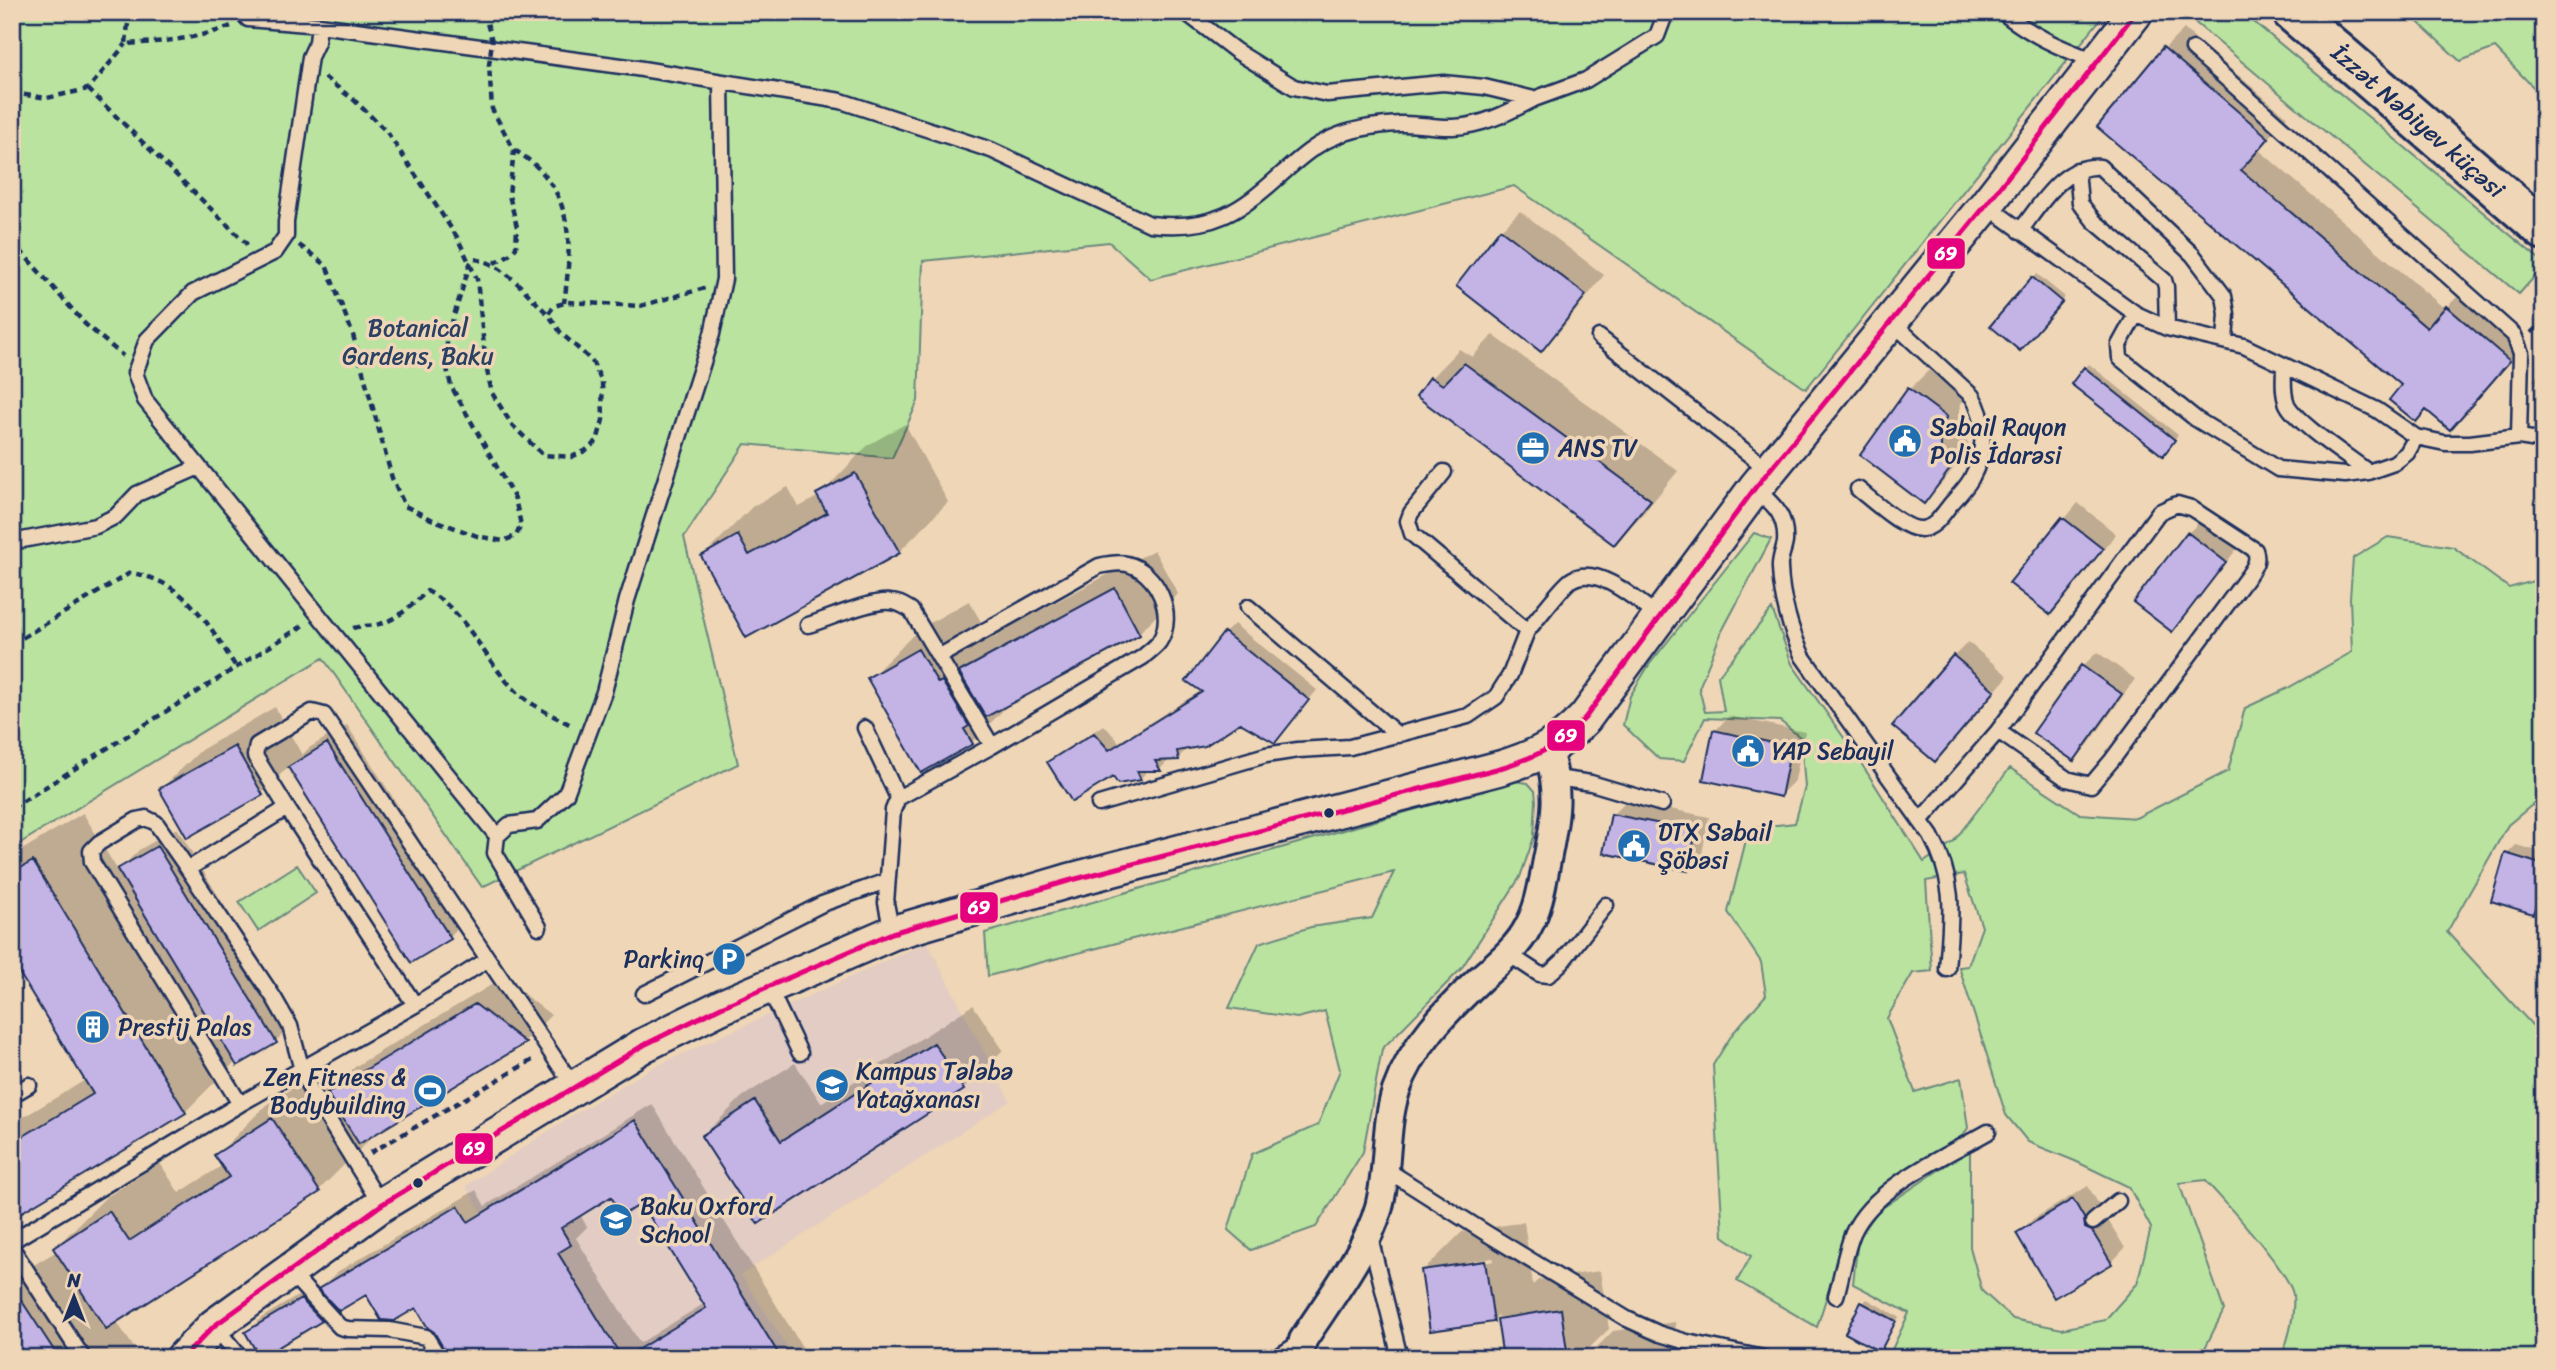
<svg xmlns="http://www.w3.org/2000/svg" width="2556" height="1370" viewBox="0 0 2556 1370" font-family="Sriracha,sans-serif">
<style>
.built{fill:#e2ccc4}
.green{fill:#bae39f;stroke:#6a897e;stroke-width:2}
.shadow{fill:#0003;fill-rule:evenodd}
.building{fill:#c4b4e5;stroke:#1b2f5e;stroke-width:2}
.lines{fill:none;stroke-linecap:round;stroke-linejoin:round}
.service-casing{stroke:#1b2f5e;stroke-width:19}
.minor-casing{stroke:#1b2f5e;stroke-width:32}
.tertiary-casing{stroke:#1b2f5e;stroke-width:38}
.secondary-casing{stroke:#1b2f5e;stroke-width:44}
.path{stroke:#1b2f5e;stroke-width:4.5;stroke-dasharray:7 5;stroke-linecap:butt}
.service{stroke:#efd6b6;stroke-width:14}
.minor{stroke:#efd6b6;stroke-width:26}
.tertiary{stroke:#efd6b6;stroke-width:33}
.secondary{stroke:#efd6b6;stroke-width:38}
.path-bridge{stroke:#1b2f5e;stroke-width:4.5;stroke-dasharray:7 5;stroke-linecap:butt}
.bus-1-casing{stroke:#efd6b6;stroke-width:10}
.bus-1{stroke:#e5007d;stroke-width:5}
.bus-dot{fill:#1b2f5e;stroke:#efd6b6;stroke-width:2.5}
.labels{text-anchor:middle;stroke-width:7;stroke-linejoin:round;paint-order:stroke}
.street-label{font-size:24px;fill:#1b2f5e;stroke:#efd6b6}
.park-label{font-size:24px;fill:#2b4164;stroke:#efd6b6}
.poi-label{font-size:24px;fill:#1b2f5e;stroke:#efd6b6;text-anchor:start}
.line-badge{stroke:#efd6b6;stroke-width:2.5}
.badge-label{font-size:19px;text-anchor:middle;font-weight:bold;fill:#fff}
</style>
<rect width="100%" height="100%" fill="#efd6b6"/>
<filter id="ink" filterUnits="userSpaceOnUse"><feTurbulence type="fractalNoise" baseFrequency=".0143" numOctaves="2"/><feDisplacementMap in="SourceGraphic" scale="14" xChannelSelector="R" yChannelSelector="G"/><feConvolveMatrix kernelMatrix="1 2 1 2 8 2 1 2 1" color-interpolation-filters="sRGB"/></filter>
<g filter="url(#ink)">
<path class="built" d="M927 942 1010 1101 741 1275 795 1358H568L466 1186 568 1118 652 1068Z"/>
<path class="green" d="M12 12H2106L1806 389 1514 186 1151 279 1109 242 923 261 918 401 892 458 745 444 684 537 738 764 482 887 323 658 12 848Z
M2186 12H2242L2544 263V266L2519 294 2185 14Z
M2407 12H2544V98L2495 48 2460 61Z
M1754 533 1771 539 1722 631 1699 688 1705 712 1724 711 1718 676 1772 609 1792 664 1854 752 1924 862 1953 842 2010 768 2080 814 2136 818 2228 771 2245 708 2286 689 2352 652 2350 598 2353 558 2388 537 2453 547 2509 588 2544 578V806L2532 805 2508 825 2447 932 2544 1038V1358H2281C2289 1338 2295 1317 2293 1295 2290 1271 2223 1201 2205 1180L2179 1183 2224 1310 2205 1348 2190 1358H1888L1909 1313 1853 1284 1858 1239 1878 1211 1970 1149V1247L1982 1291 2013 1319 2062 1329 2105 1320 2137 1284 2151 1228 2129 1187 2075 1161 2028 1142 2006 1115 1959 967 1968 966 1982 927 1964 874 1926 881 1932 971 1913 973 1887 1018 1915 1092 1961 1078 1968 1128 1963 1135 1870 1196 1844 1231 1831 1283 1817 1327 1737 1281 1751 1256 1723 1236 1713 1065 1733 1033 1766 995 1761 962 1728 912 1749 828 1795 823 1805 787 1801 738 1780 721 1705 718 1684 761 1659 759 1623 725 1630 696 1649 665Z
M1514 781 1528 783 1535 791 1536 801 1534 837 1520 877 1461 969 1382 1049 1363 1152 1316 1227 1251 1250 1228 1230 1252 1154 1318 1125 1340 1070 1325 1011 1297 1018 1229 1008 1259 943 1311 927 1372 918 1394 872 988 976 985 933Z
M297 865 316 893 258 931 239 902Z"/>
<path class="shadow" d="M2184 29 2287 117 2259 150 2445 309 2466 288 2528 341 2450 428 2403 385 2100 126 2165 48Z
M1520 211 1604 275 1560 331 1541 350 1501 230Z
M2037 274 2065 297 2024 345 2033 278Z
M1493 335 1678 471 1642 515 1614 543 1419 396 1431 378 1459 349 1472 357Z
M2089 364 2178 435 2167 449 2085 368Z
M2544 369V391L2533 380Z
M1929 370 1965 397 1960 404V436L1971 445 1943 482 1924 501 1862 454 1910 389Z
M905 424 948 502 899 552 703 556 753 506 788 487 799 507 819 496 868 445Z
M2078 503 2116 534 2064 598 2050 612 2012 582Z
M2203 519 2239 546 2186 615 2172 630 2188 533Z
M1154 550 1178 594 1139 633 1013 700 972 742 869 679 919 629 969 601 988 634 992 632 995 638 1000 632Z
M1234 624 1317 690 1275 741 1240 721 1187 749 1178 758 1169 760 1160 769H1149L1140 779 1050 762 1059 753 1104 725 1119 742 1202 690 1225 633Z
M1968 642 2008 676 1949 745 1954 656Z
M2097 652 2135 679 2088 745 2074 759 2083 666Z
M275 707 302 755 309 748 347 725 469 918 449 937 289 766 262 793 188 835 161 789 201 750Z
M1729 716 1805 732 1795 780 1780 795 1715 731Z
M1627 800 1709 817 1702 854 1687 869 1612 815Z
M83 813 118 871 139 850 177 828 295 1022 276 1041 236 1061 185 1112 12 1216V1124L87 1079 12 958V856Z
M2516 845 2544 853V896L2542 902 2533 912 2507 854Z
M503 978 551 1015 525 1041 366 1138 368 1141 319 1190 116 1321 141 1358H12V1278L57 1251 55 1248 105 1198 160 1163 179 1193 223 1165 217 1155 266 1105 322 1069 334 1088 356 1066Z
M973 1005 1003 1050 963 1089 758 1221 703 1136 742 1097 795 1063 821 1103Z
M652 1104 809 1358H449V1352L417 1306 366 1293 335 1305 321 1320 247 1332 261 1318 316 1285 320 1289 337 1272 476 1190 485 1206ZM612 1195 642 1201 705 1303 640 1343 576 1238 587 1227 580 1214Z
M2088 1186 2098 1203 2099 1213 2106 1217 2125 1248 2111 1263 2018 1234 2033 1219Z
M1524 1222 1533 1285 1538 1280 1600 1271 1609 1329 1579 1358H1504L1498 1315 1493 1320 1423 1271 1462 1232ZM1493 1258 1494 1261 1465 1266V1262Z
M1867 1299 1899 1317 1880 1349 1863 1303Z
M1675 1322 1680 1358H1586L1613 1331Z"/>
<path class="building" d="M2163 47 2269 138 2241 170 2427 328 2446 306 2510 361 2450 430 2426 410 2416 422 2389 400 2401 385 2097 127Z
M1500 229 1586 295 1541 352 1456 286Z
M2032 277 2062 302 2020 351 1990 326Z
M1464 363 1651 500 1614 545 1416 396 1430 377 1443 385Z
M2084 367 2175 440 2163 456 2071 384Z
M1908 388 1947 417 1941 425V456L1953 465 1924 504 1860 455Z
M855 473 900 553 746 638 701 556 738 535 749 555 827 513 816 494Z
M2062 517 2103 549 2050 615 2009 583Z
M2187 532 2226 562 2172 632 2133 602Z
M1115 588 1140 635 986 717 959 672Z
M1224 632 1309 700 1275 743 1240 723 1205 746 1177 751 1179 760 1155 761 1161 771H1137L1141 780 1118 784 1113 777 1072 802 1047 762 1094 733 1109 750 1202 692 1186 681Z
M918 649 938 683 942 681 969 726 964 729 973 744 921 773 867 678Z
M1953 655 1995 691 1935 762 1892 726Z
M2081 665 2122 694 2074 761 2033 733Z
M1713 730 1791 747 1781 797 1703 780Z
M327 743 451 939 411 963 288 767Z
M235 746 263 795 187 838 159 789Z
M1611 814 1696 831 1688 871 1603 853Z
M157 846 277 1043 237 1066 117 869Z
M2505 853 2544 865V879L2533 914 2491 901Z
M33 861 186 1113 12 1218V1143L93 1094 12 961V873Z
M475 1004 526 1043 359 1144 327 1093Z
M934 1043 964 1090 758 1224 701 1136 755 1101 781 1141Z
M272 1118 320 1192 106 1329 53 1248 109 1211 129 1241 229 1177 214 1155Z
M635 1120 781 1358H624L706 1308 642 1204 622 1215 611 1197 561 1228 571 1245 558 1253 622 1358H449L434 1332 428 1328 416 1308 394 1321 381 1320 366 1295 339 1311 318 1289 458 1206 468 1222Z
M2073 1199 2084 1218 2085 1228 2092 1231 2112 1264 2054 1298 2016 1233Z
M1485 1261 1494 1322 1430 1331 1421 1270Z
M12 1286 59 1358H12Z
M301 1299 322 1321 260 1358 245 1332Z
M1861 1302 1896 1321 1880 1352 1845 1333Z
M1561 1309 1568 1358H1503L1497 1319Z"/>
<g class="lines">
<g class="service-casing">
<path id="service" d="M242 12 248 19 319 25 636 68 841 101 991 150 1150 224C1213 231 1240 212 1284 172 1299 159 1313 146 1332 138 1352 129 1378 125 1400 124 1418 123 1436 128 1453 127 1483 126 1509 112 1534 99
M1185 12 1236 51 1294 87 1327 94 1443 83 1484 87 1534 99 1586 80 1657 36 1666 12
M2002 12C2033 36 2059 48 2096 61
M319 25 317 42 310 57 286 222V236L275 252 193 293 147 340 135 373 145 400 497 836
M2193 49 2514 335 2521 353 2519 437
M2077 170 2080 203 2094 221 2164 280 2166 287 2167 328
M1986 205 2136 314 2167 328 2244 346 2377 410 2416 437 2445 443H2470L2519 437 2544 441
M2020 231C2040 205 2063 164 2100 167L2193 255 2224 296 2227 314 2225 340
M2136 314 2119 345 2120 358 2196 419 2278 469 2345 475 2368 472 2394 463 2407 453 2416 437
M1599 337 1769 470
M2284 365C2284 377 2282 392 2287 404 2296 423 2349 457 2368 472
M1444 472 1411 513 1408 521 1412 534 1527 631C1537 620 1561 587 1571 580 1597 563 1639 602 1659 617
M1755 488C1773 504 1787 515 1785 542 1784 550 1779 559 1780 568 1781 597 1791 632 1803 657L1931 836C1957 884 1951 917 1947 969
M1858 489C1872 500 1905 531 1922 529 1935 528 1943 514 1950 505 1957 497 1966 488 1971 479 1985 454 1988 420 1972 396L1892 322
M12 542 96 526 116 516 137 494 199 467
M1248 607 1398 735
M808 625C828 619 871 600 890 602 899 602 904 606 911 610L992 746
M865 728 898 798
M1556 778 1591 783 1662 804
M1099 804 1266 755 1298 750 1350 747 1468 716 1496 697 1510 675 1527 631
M287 808 255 756 257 745 312 712 324 715 574 1087
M1920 821 1998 731 2159 512 2177 504 2191 508 2255 550C2259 561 2254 567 2248 576L2112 760 2091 785 2067 779 1998 731
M188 869 156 823 146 818 137 820 99 843 91 851 92 862 240 1104
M539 927 495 853 497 836 509 825 537 821 566 794 604 692 627 600 712 334 724 279 721 82
M892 933 886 903 893 810 898 798 992 746 1143 657C1148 652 1156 647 1159 642 1177 615 1157 571 1127 564 1118 562 1108 564 1099 566L940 656
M1507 953 1539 974 1548 975 1562 962 1606 905
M768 986 800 1053
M644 994 822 904 887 881
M12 1095 29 1085
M1387 1170 1486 1233 1627 1319 1660 1334 1687 1342 1764 1358
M381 1205 311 1091 302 1070 290 1026 274 998 188 869 287 808 415 1005
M2093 1222 2118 1201
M1370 1237 1400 1358
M12 1241 240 1104 415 1005 487 960
M12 1248 83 1358
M289 1271 340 1327 348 1329 389 1330 426 1337 439 1358
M1836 1296C1842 1276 1845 1252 1853 1233 1873 1187 1946 1156 1988 1132
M214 1326 241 1358
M1276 1358 1302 1341"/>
</g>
<g class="minor-casing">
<path id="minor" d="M1299 1358 1303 1340C1328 1301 1367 1251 1379 1207 1389 1169 1384 1128 1396 1091 1412 1045 1447 1010 1481 978 1498 963 1518 947 1528 927 1540 906 1543 879 1548 855 1556 815 1560 791 1548 751"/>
</g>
<g class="tertiary-casing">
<path id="tertiary" d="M183 1358 214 1326 381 1205 644 1045 721 1007 892 933 1068 881 1500 768C1537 757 1558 746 1585 718L1755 488 1986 205 2136 12"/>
</g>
<g class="secondary-casing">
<path id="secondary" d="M2292 12 2544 230"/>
</g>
<path class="path" d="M129 12 126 44C161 42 198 39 231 26
M324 77 354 100 387 132 457 237 477 279 486 366 492 393 512 425 543 455 571 457 585 451 597 441 603 420 602 382 592 361 561 333 548 314 554 306 568 302 640 306 705 288
M88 89 246 243 248 248
M12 93 47 98 88 89 126 44
M514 150C574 185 573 242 564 303
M12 241 85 324 123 356
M299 245 326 265 353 335 392 478 405 506 431 519 477 536 503 541 516 536 521 525 515 499 451 386 447 368V338L470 264 474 259C505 263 526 294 548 314
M2531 333 2544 321
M353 628C361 626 367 626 375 625 397 621 412 605 427 591 466 611 483 658 513 688 529 705 552 715 573 726
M12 644 130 573C185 580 209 625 236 667
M12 808 304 625
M370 1153 536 1058"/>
<use href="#service" class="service"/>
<use href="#minor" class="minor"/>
<use href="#tertiary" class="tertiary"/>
<use href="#secondary" class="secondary"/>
<path class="path-bridge" d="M484 12 492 41 489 65 492 109 514 150 509 195 517 227 516 248 509 255 492 264"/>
<g class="bus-1-casing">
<path id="bus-1" d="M183 1358 214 1326 381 1205 644 1045 721 1007 892 933 1068 881 1500 768C1537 757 1558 746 1585 718L1755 488 1986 205 2136 12"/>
</g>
<use href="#bus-1" class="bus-1"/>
</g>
</g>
<defs>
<g id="civic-disc" transform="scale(1.75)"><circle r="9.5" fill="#1f6fb2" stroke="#efd6b6"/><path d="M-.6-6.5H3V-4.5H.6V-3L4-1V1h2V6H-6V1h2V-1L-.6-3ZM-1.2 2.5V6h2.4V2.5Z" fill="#fff"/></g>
<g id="office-disc" transform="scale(1.75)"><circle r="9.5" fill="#1f6fb2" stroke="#efd6b6"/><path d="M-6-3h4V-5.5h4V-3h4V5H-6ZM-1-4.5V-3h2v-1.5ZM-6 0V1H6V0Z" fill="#fff"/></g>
<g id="parking-disc" transform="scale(1.75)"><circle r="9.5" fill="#1f6fb2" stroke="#efd6b6"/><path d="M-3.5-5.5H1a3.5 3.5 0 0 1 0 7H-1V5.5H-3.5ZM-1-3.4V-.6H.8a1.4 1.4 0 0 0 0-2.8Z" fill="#fff"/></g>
<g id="building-disc" transform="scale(1.75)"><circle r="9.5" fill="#1f6fb2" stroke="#efd6b6"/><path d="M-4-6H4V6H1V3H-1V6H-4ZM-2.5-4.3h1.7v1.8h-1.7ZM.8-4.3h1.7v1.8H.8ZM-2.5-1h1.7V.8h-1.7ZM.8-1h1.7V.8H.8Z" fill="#fff"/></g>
<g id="school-disc" transform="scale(1.75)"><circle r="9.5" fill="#1f6fb2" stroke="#efd6b6"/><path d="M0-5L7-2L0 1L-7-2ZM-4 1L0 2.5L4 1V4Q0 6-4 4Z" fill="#fff"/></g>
<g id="stadium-disc" transform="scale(1.75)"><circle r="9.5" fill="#1f6fb2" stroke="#efd6b6"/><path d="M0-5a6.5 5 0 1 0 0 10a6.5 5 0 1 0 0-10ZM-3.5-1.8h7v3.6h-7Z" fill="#fff"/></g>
</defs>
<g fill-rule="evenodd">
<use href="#civic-disc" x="1905" y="441"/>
<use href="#office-disc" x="1533" y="448"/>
<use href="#civic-disc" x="1748" y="751"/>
<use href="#civic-disc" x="1634" y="846"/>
<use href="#parking-disc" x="729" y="959"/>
<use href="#building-disc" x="93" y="1027"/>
<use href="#school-disc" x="832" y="1085"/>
<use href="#stadium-disc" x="430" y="1091"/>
<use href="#school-disc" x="616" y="1220"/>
</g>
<g class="bus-dot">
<circle cx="1329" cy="813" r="6"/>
<circle cx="418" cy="1183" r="6"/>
</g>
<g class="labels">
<g class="street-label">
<text transform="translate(2418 121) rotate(41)" y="8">İzzət Nəbiyev küçəsi</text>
</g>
<g class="park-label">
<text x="418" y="336">Botanical<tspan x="418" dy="28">Gardens, Baku</tspan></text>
</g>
<g class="poi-label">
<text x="1930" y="435">Səbail Rayon<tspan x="1930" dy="28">Polis İdarəsi</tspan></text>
<text x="1558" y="456">ANS TV</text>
<text x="1772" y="759">YAP Sebayil</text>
<text x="1658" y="840">DTX Səbail<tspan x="1658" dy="28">Şöbəsi</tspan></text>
<text x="704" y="967" text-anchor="end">Parkinq</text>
<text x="118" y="1035">Prestij Palas</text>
<text x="856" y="1079">Kampus Tələbə<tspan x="856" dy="28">Yatağxanası</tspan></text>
<text x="406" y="1085" text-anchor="end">Zen Fitness &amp;<tspan x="406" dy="28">Bodybuilding</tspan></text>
<text x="640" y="1214">Baku Oxford<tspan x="640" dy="28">School</tspan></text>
</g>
</g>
<g class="line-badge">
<rect x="1926" y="237" width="40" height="33" rx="7" fill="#e5007d"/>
<rect x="1546" y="719" width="40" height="33" rx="7" fill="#e5007d"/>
<rect x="959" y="891" width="40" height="33" rx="7" fill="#e5007d"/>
<rect x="454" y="1132" width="40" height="33" rx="7" fill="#e5007d"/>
</g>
<g class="badge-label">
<text x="1946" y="260">69</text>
<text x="1566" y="742">69</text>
<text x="979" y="914">69</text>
<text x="474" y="1155">69</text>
</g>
<rect width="2556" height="1370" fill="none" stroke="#efd6b6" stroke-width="42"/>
<rect x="21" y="21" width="2514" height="1328" fill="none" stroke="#1b2f5e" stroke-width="2.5" filter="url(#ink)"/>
<g transform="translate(74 1297)" stroke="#efd6b6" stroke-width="5" paint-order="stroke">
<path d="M0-5L12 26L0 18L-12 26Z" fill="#1b2f5e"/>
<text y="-10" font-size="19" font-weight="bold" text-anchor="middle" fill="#1b2f5e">N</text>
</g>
</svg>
